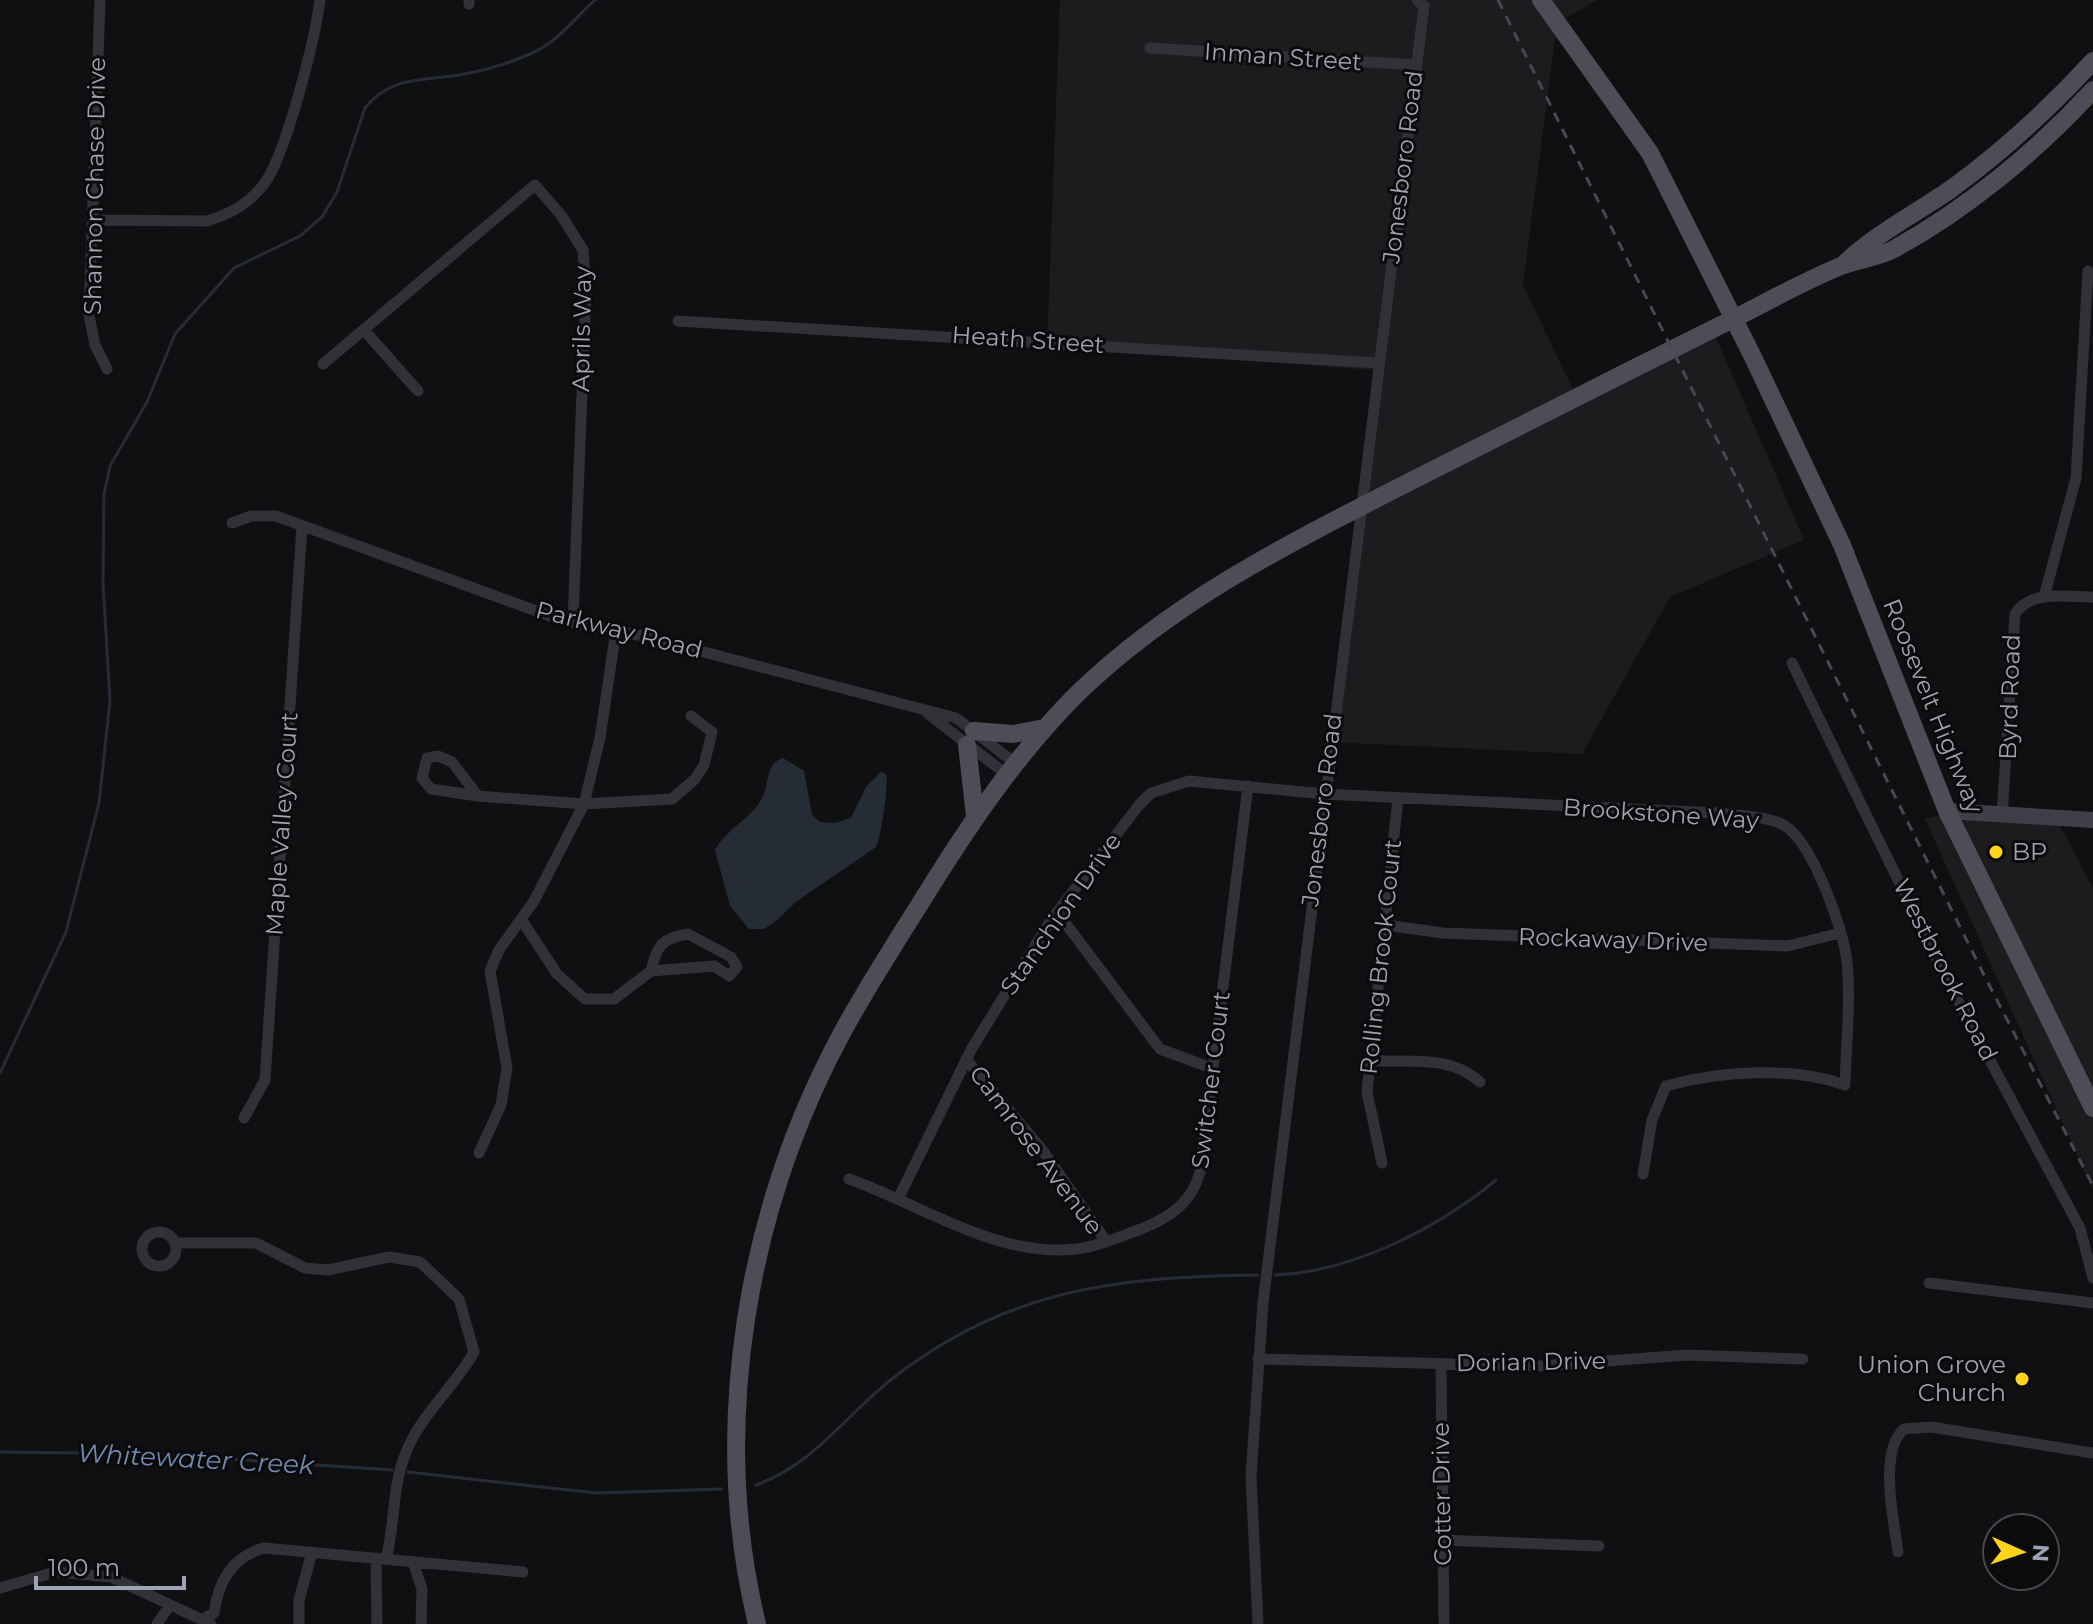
<svg xmlns="http://www.w3.org/2000/svg" width="2093" height="1624" viewBox="0 0 2093 1624" font-family="Montserrat,sans-serif">
<style>
.built{fill:#1c1c1f}
.water{fill:#262c36}
.lines{fill:none;stroke-linecap:round;stroke-linejoin:round}
.stream{stroke:#262c36;stroke-width:3}
.street{stroke:#313137;stroke-width:11}
.secondary{stroke:#3e3f47;stroke-width:16}
.primary{stroke:#4c4d56;stroke-width:18}
.rail{stroke:#474850;stroke-width:3;stroke-dasharray:10 8;stroke-linecap:butt}
.poi-dot{fill:#ffd41a;stroke:#0b0b0c;stroke-width:3}
.labels{text-anchor:middle;stroke-width:6;stroke-linejoin:round;paint-order:stroke}
.street-label{font-size:24px;fill:#a0a3b4;stroke:#0b0b0c}
.poi-label{font-size:24px;fill:#a0a3b4;stroke:#0b0b0c;text-anchor:start}
.water-label{font-size:26px;font-style:italic;fill:#738bb3;stroke:#0b0b0c}
</style>
<rect width="100%" height="100%" fill="#101012"/>
<path class="built" d="M1060 0H1597L1557 23 1523 285 1577 398 1714 333 1804 540 1670 597 1582 754 1328 742 1374 370 1047 346Z
M1952 811 2055 816 2093 888V1190L1925 819Z"/>
<path class="water" d="M783 758 804 771 812 815 820 822 835 823 851 818 866 787 881 772 886 774C889 783 881 838 876 847L797 901 776 921 764 929H749L730 906 715 850C727 828 753 818 763 796 770 782 765 764 783 758Z"/>
<g class="lines">
<path class="stream" d="M0 1073 66 932 99 803 110 701 103 583 104 494 110 466 147 402 175 334 234 268 300 236 322 217 337 192 365 108C390 76 422 81 459 75 483 71 507 64 530 54 558 42 573 20 595 0
M1275 1275C1351 1272 1437 1229 1496 1180
M0 1452 156 1454 392 1470
M408 1472 596 1493 722 1489
M756 1485C812 1465 843 1419 888 1382 1004 1289 1115 1277 1258 1275"/>
<path class="street" d="M100 0 89 316 95 345 107 369
M469 4V0
M1150 48 1416 65
M92 220 207 221C230 214 249 204 264 184 286 155 315 39 320 0
M678 321 1378 363
M364 330 418 391
M323 364 535 185 561 215 583 250 586 291 573 622
M232 523 251 516H276L561 620 643 636 956 718 1015 763
M2044 597 2076 478 2088 271
M1792 663 1948 982 2080 1228 2093 1278
M927 713 1006 774
M438 756 452 762 478 796 431 789 422 778 427 758Z
M478 796 584 804 672 799 695 779 704 765 712 732 691 716
M2002 816 2015 614C2030 589 2069 597 2093 597
M1057 912 1160 1049 1214 1069
M521 919 557 974 585 999H614L651 971
M1385 925 1443 933 1788 946 1840 933
M688 934 731 957 737 967 729 976 714 966 651 971C657 945 662 938 688 934Z
M966 1059 1043 1151 1105 1240
M1370 1061C1408 1062 1451 1055 1480 1082
M244 1118 265 1080 302 526
M479 1153 501 1105 507 1068 490 971 499 950 534 901 584 804 600 738 616 630
M1382 1163 1367 1092 1398 798
M849 1179C920 1204 997 1258 1076 1249 1097 1247 1121 1236 1141 1229 1169 1218 1192 1203 1200 1172L1248 786
M899 1197 972 1048 1051 920 1139 805 1151 793 1189 781 1324 794 1716 813C1738 816 1771 815 1788 828 1814 848 1844 930 1847 962 1851 1002 1846 1045 1845 1085 1794 1066 1719 1071 1666 1086L1652 1120 1643 1174
M142 1249a17 17 0 1 1 34 0a17 17 0 1 1-34 0Z
M175 1243H256L305 1268 328 1270 389 1257 420 1262 459 1299 474 1352C454 1388 419 1416 405 1455 392 1488 395 1525 386 1559
M1929 1283 2093 1303
M1258 1359 1540 1366 1687 1355 1803 1359
M1441 1364 1444 1624
M1442 1540 1599 1546
M1898 1552C1894 1521 1878 1452 1904 1429L1931 1427 2093 1453
M376 1558 377 1624
M413 1562 422 1589 421 1624
M0 1588 55 1572 111 1577 211 1624
M205 1618 214 1613C218 1582 232 1557 264 1548L523 1572
M157 1624 170 1605
M299 1624V1600L312 1552
M1258 1624 1251 1476 1263 1303 1424 6 1417 0"/>
<path class="secondary" d="M1947 811 2093 820"/>
<path class="primary" d="M1541 0 1650 153 1752 355 1842 545 1947 811 2093 1108
M1845 263C1877 233 1915 214 1951 189 2003 151 2050 108 2093 61
M974 731 1013 734 1045 728
M967 745 975 816
M757 1624C709 1426 747 1208 843 1031 866 989 892 948 918 907 965 831 1013 758 1077 694 1178 596 1300 538 1423 475 1526 423 1628 371 1731 320 1767 302 1804 281 1841 266 1858 259 1878 258 1894 249 1967 209 2037 151 2093 90"/>
<path class="rail" d="M1498 0 1984 975 2093 1186"/>
</g>
<g class="poi-dot">
<circle cx="1996" cy="852" r="8"/>
<circle cx="2022" cy="1379" r="8"/>
</g>
<g class="labels">
<g class="street-label">
<text transform="translate(1283 57) rotate(4)" y="8">Inman Street</text>
<text transform="translate(1403 167) rotate(-83)" y="8">Jonesboro Road</text>
<text transform="translate(95 186) rotate(-89)" y="8">Shannon Chase Drive</text>
<text transform="translate(582 329) rotate(-89)" y="8">Aprils Way</text>
<text transform="translate(1028 340) rotate(4)" y="8">Heath Street</text>
<text transform="translate(619 630) rotate(14)" y="8">Parkway Road</text>
<text transform="translate(2010 697) rotate(-88)" y="8">Byrd Road</text>
<text transform="translate(1933 706) rotate(68)" y="8">Roosevelt Highway</text>
<text transform="translate(1322 810) rotate(-83)" y="8">Jonesboro Road</text>
<text transform="translate(1661 814) rotate(4)" y="8">Brookstone Way</text>
<text transform="translate(282 824) rotate(-86)" y="8">Maple Valley Court</text>
<text transform="translate(1061 914) rotate(-55)" y="8">Stanchion Drive</text>
<text transform="translate(1613 940) rotate(2)" y="8">Rockaway Drive</text>
<text transform="translate(1381 957) rotate(-84)" y="8">Rolling Brook Court</text>
<text transform="translate(1945 970) rotate(63)" y="8">Westbrook Road</text>
<text transform="translate(1211 1080) rotate(-83)" y="8">Switcher Court</text>
<text transform="translate(1036 1150) rotate(53)" y="8">Camrose Avenue</text>
<text transform="translate(1531 1362) rotate(-1)" y="8">Dorian Drive</text>
<text transform="translate(1442 1494) rotate(-91)" y="8">Cotter Drive</text>
</g>
<g class="poi-label">
<text x="2012" y="860">BP</text>
<text x="2006" y="1373" text-anchor="end">Union Grove<tspan x="2006" dy="28">Church</tspan></text>
</g>
<g class="water-label">
<text transform="translate(196 1459) rotate(3)" y="9">Whitewater Creek</text>
</g>
</g>
<g transform="translate(2021 1552) rotate(93)"><circle r="38" fill="#0b0b0c" stroke="#47484f" stroke-width="2"/>
<path d="M0-6L14 30L0 20L-14 30Z" fill="#ffd41a"/>
<text y="-12" font-size="22" font-weight="bold" text-anchor="middle" fill="#a0a3b4">N</text>
</g>
<path d="M36 1576v12h148v-12" fill="none" stroke="#a0a3b4" stroke-width="4"/>
<text x="48" y="1576" font-size="24" fill="#a0a3b4" stroke="#0b0b0c" stroke-width="6" paint-order="stroke">100 m</text>
</svg>
